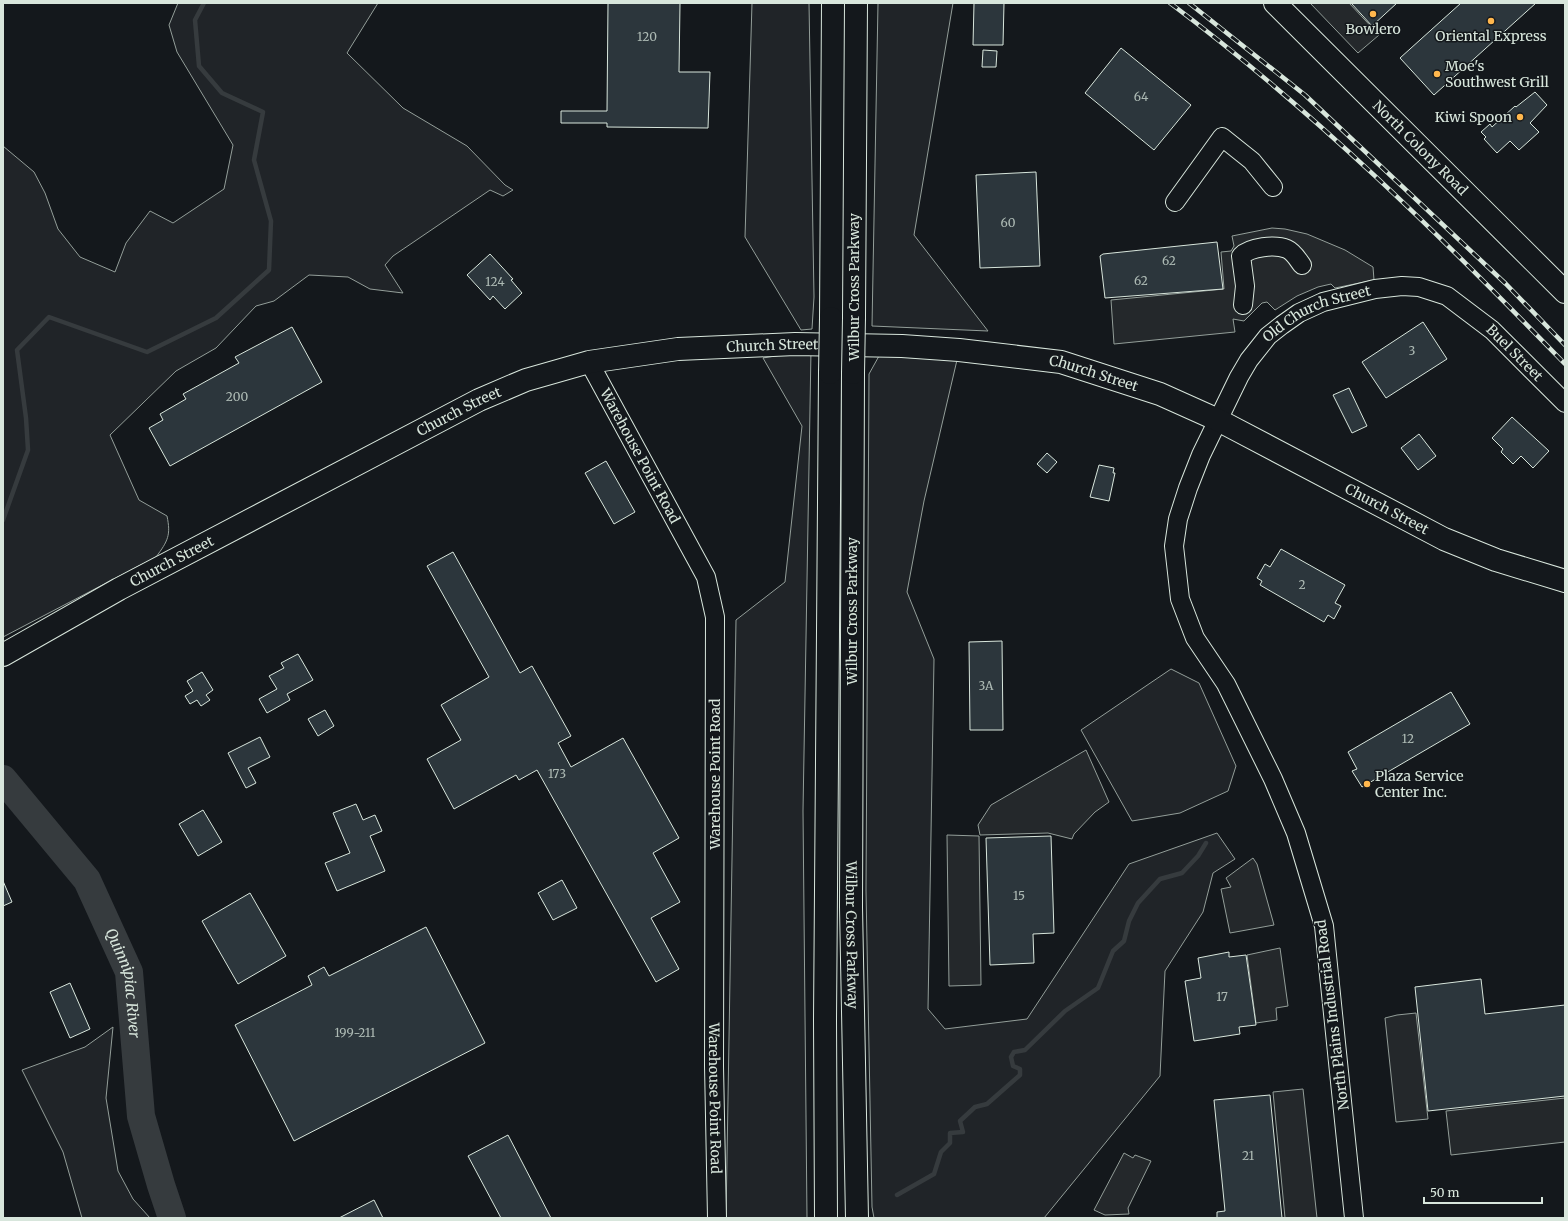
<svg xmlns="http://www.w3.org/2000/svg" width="1568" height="1221" viewBox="0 0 1568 1221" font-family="Merriweather,serif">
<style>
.green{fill:#202428;stroke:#939e99}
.parking{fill:#24282b;stroke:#939e99}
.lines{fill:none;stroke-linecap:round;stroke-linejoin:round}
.stream{stroke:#363b3e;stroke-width:4.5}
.river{stroke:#363b3e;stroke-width:28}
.building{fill:#2c363c;stroke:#d8e6dc}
.minor-casing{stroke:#d8e6dc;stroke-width:20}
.major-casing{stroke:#d8e6dc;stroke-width:24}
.highway-casing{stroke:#d8e6dc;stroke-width:24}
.minor{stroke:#14181c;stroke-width:18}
.major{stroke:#14181c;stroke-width:22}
.highway{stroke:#14181c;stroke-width:22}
.rail-casing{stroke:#d8e6dc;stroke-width:4.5}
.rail{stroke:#14181c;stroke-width:3;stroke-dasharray:9;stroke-linecap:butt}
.highway-bridge-casing{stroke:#d8e6dc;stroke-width:24;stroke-linecap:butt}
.highway-bridge{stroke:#14181c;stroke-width:22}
.poi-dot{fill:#ffb74d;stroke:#14181c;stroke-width:1.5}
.labels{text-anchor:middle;stroke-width:3;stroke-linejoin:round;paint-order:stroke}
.number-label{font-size:12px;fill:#adbab4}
.poi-label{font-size:14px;fill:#d8e6dc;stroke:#14181c}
.street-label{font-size:14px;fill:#d8e6dc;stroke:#14181c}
.water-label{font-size:15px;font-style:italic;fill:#d8e6dc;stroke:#14181c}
</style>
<rect width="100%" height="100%" fill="#14181c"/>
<path class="green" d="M178 3H378L347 53 403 108 467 146 505 185 513 190 503 196 490 190 393 256 385 265 403 293 370 289 348 277 309 275 274 301 256 306 216 348 176 371 110 435 139 500 167 516C171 535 168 541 156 557L3 637V146L34 172 45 193 58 229 80 257 115 272 126 243 150 211 173 223 224 189 233 145 177 52 169 25Z
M752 3H809L814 297 812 329 801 330 745 237Z
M878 3H953L914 235 988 331 872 326Z
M811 350 803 811 807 1218H726L736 620 785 582 802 426 763 358Z
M879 356 957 360 924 501 907 592 934 659 928 1009 945 1029 1027 1019 1129 864 1217 833 1235 859 1213 873 1203 912 1165 971 1160 1076 1044 1218H874L872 1207 866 890 869 374Z
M1171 669 1199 683 1236 766 1228 791 1180 813 1132 821 1081 730Z
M113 1027 106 1098 118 1171 133 1199 150 1218H82L63 1152 22 1070 85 1047Z"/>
<path class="parking" d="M1310 3H1349L1379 35 1358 53Z
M1272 228 1285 229 1307 234 1345 250 1373 267 1374 280 1335 288 1331 284 1318 287 1297 296 1275 310 1267 302 1262 303 1244 321 1233 319 1235 332 1114 344 1111 300 1224 289 1221 252 1231 251 1234 246 1232 236Z
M1086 750 1109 802 1095 812 1074 834 1072 839 1048 833 980 835 978 825 991 805Z
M947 835 979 836 981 985 949 986Z
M1253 858 1257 864 1274 925 1230 933 1221 889 1231 887 1226 878Z
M1280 948 1288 1006 1276 1008 1277 1020 1256 1023 1247 955Z
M1416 1013 1428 1119 1396 1122 1385 1018 1397 1015Z
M1303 1089 1317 1218H1285L1273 1092Z
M1565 1098V1142L1451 1155 1446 1111Z
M1124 1153 1133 1158 1135 1155 1151 1161 1128 1208 1129 1214 1105 1215 1094 1210Z"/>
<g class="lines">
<path class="stream" d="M3 520 28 450 26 418 17 350 49 317 147 352 216 318 269 270 271 221 254 160 263 112 222 93 199 66 195 20 204 3
M897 1195 934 1174 941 1152 950 1143V1133L963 1132 960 1121 975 1107 987 1104 1020 1075V1069L1013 1066 1011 1057 1014 1052 1025 1050 1065 1011 1098 988 1113 951 1124 941 1129 921 1138 903 1160 879 1182 873 1198 856 1206 843"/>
<path class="river" id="s1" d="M3 779 87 880 129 972 141 1116 161 1185 172 1218"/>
</g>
<path class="building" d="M608 3H680L679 72H710L708 128 607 127V123H561V111H607Z
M974 3H1004L1003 45H973Z
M1351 3H1397L1372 26Z
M1461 3H1536L1434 95 1400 58Z
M1121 48 1191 105 1154 150 1085 93Z
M983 50 997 51 996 67H982Z
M1535 92 1547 105 1530 123 1539 132 1519 150 1510 141 1497 153 1484 139 1486 137 1481 132 1490 124 1492 127 1515 106 1516 107Z
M1036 172 1040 266 980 268 976 175Z
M1217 242 1223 289 1105 298 1100 256 1103 254Z
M490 254 513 279 511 280 522 293 505 309 493 296 490 300 467 275Z
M1423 322 1447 359 1386 398 1362 362Z
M292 327 322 382 170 466 149 428 163 420 160 414 186 399 183 394 239 363 235 357Z
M1349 388 1367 426 1352 433 1333 395Z
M1512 417 1549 451 1533 468 1521 456 1513 464 1501 452 1503 449 1492 438Z
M1419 434 1436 456 1418 470 1401 448Z
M1047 453 1057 462 1047 473 1037 464Z
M606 461 635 512 614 524 585 473Z
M1099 465 1114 468 1113 473H1115L1109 501 1090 497Z
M1281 549 1345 585 1335 603 1341 606 1334 619 1328 615 1324 622 1260 585 1262 581 1257 578 1265 564 1270 567Z
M453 552 520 673 532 666 571 736 558 743 571 767 623 738 679 838 653 853 680 902 651 918 679 969 656 982 537 770 519 780 516 775 454 809 427 759 461 740 441 705 489 677 427 566Z
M1002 641 1003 730H970L969 642Z
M298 654 313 680 287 694 290 700 267 713 259 699 277 689 269 676 284 668 281 663Z
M202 672 213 690 206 695 210 700 201 706 197 700 190 704 185 696 193 691 187 681Z
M1451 692 1470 724 1362 787 1352 771 1357 769 1348 752Z
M325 710 334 726 318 736 308 719Z
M260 737 270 757 248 768 256 783 246 788 228 753Z
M356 804 363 820 375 815 382 831 370 836 385 871 337 891 325 863 350 853 333 813Z
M203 810 222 842 198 856 179 824Z
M1051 836 1054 933 1033 934 1034 963 990 965 986 838Z
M562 880 577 908 553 920 538 893Z
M3 881 12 902 3 906Z
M250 893 286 956 238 984 202 921Z
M426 927 485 1043 294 1141 235 1025 312 985 308 976 324 967 329 976Z
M1229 952V957L1246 955 1256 1025 1239 1027 1240 1034 1194 1041 1185 981 1201 978 1198 958Z
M1481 979 1485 1014 1565 1005V1096L1428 1111 1415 987Z
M70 983 90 1029 70 1038 50 992Z
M1270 1095 1282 1218H1217V1212L1225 1211 1214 1100Z
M508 1135 551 1218H501L468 1156Z
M374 1200 383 1218H339Z"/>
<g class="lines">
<g class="minor-casing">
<g id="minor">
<path d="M1175 202 1222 137 1252 161 1273 187"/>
<path d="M1243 305 1245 286 1241 256C1250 247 1275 244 1287 249 1294 252 1298 260 1302 265"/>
<path id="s2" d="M589 362 706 577 715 617 714 1066 717 1218"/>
<path id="s3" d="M1354 1218 1324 926 1296 833 1273 779 1226 684 1195 638 1180 599 1174 546 1178 519 1188 488 1201 455 1239 377 1249 360 1268 336 1282 325 1299 313 1323 302 1375 289 1402 286 1419 287 1447 296 1492 330 1565 403"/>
</g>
</g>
<g class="major-casing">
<g id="major">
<path id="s4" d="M1275 3 1565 292"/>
<path id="s5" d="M3 655 119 589 479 400 526 380 589 362 678 349 795 344 902 346 959 350 1061 362 1160 394 1218 420 1444 539 1496 560 1565 581"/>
</g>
</g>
<g class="highway-casing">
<g id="highway">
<path d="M854 317 856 3"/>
<path d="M831 318 833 3"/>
<path id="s6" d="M853 373 851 907 857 1218"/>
<path d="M826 1218 825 1020 830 373"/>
</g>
</g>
<use href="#minor" class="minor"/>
<use href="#major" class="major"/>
<use href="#highway" class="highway"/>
<g class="rail-casing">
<path id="rail" d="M1170 3C1313 110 1441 236 1565 364
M1189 3 1305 95 1506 284 1565 345"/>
</g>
<use href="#rail" class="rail"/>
<g class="highway-bridge-casing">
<path id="highway-bridge" d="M830 373 831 318
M853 373 854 317"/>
</g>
<use href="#highway-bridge" class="highway-bridge"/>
</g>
<g class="poi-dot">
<circle cx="1373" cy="14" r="4"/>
<circle cx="1491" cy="21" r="4"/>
<circle cx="1437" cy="74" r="4"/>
<circle cx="1520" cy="117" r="4"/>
<circle cx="1367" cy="784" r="4"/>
</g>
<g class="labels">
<g class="number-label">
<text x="647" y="41">120</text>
<text x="1141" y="101">64</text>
<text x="1008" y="227">60</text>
<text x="1169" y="265">62</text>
<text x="1141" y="285">62</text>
<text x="495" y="286">124</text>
<text x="1412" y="355">3</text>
<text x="237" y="401">200</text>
<text x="1302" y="589">2</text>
<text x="986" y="690">3A</text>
<text x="1408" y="743">12</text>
<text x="557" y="778">173</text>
<text x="1019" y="900">15</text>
<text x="1222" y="1001">17</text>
<text x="355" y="1037">199-211</text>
<text x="1248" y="1160">21</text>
</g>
<g class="poi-label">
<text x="1373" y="34">Bowlero</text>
<text x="1491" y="41">Oriental Express</text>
<text x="1445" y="71" text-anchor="start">Moe's<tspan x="1445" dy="16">Southwest Grill</tspan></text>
<text x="1512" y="122" text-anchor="end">Kiwi Spoon</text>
<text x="1375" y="781" text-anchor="start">Plaza Service<tspan x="1375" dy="16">Center Inc.</tspan></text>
</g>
<g class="street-label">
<text dy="5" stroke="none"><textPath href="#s4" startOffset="205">North Colony Road</textPath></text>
<text transform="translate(854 287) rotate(-90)" y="5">Wilbur Cross Parkway</text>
<text dy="5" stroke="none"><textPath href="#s3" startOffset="993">Old Church Street</textPath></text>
<text dy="5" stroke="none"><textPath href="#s5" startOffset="841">Church Street</textPath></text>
<text dy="5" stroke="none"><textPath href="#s3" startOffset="1219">Buel Street</textPath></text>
<text dy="5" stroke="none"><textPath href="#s5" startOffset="1165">Church Street</textPath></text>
<text dy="5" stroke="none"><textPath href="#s5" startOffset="517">Church Street</textPath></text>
<text dy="5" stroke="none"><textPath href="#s2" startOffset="107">Warehouse Point Road</textPath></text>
<text dy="5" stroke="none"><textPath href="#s5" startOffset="1489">Church Street</textPath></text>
<text dy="5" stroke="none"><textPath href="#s5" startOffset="193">Church Street</textPath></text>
<text transform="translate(852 611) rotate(-90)" y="5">Wilbur Cross Parkway</text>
<text transform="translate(715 774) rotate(-90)" y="5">Warehouse Point Road</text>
<text dy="5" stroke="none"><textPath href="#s6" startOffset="562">Wilbur Cross Parkway</textPath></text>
<text transform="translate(1332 1015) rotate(-97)" y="5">North Plains Industrial Road</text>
<text dy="5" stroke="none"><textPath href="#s2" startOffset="767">Warehouse Point Road</textPath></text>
</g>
<g class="water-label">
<text dy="5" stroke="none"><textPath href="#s1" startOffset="242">Quinnipiac River</textPath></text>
</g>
</g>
<rect width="1568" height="1221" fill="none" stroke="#d8e6dc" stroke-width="8"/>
<path d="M1424 1197v6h118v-6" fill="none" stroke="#d8e6dc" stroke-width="2"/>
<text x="1430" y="1197" font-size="12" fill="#d8e6dc" stroke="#14181c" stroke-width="3" paint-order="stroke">50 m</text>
</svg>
